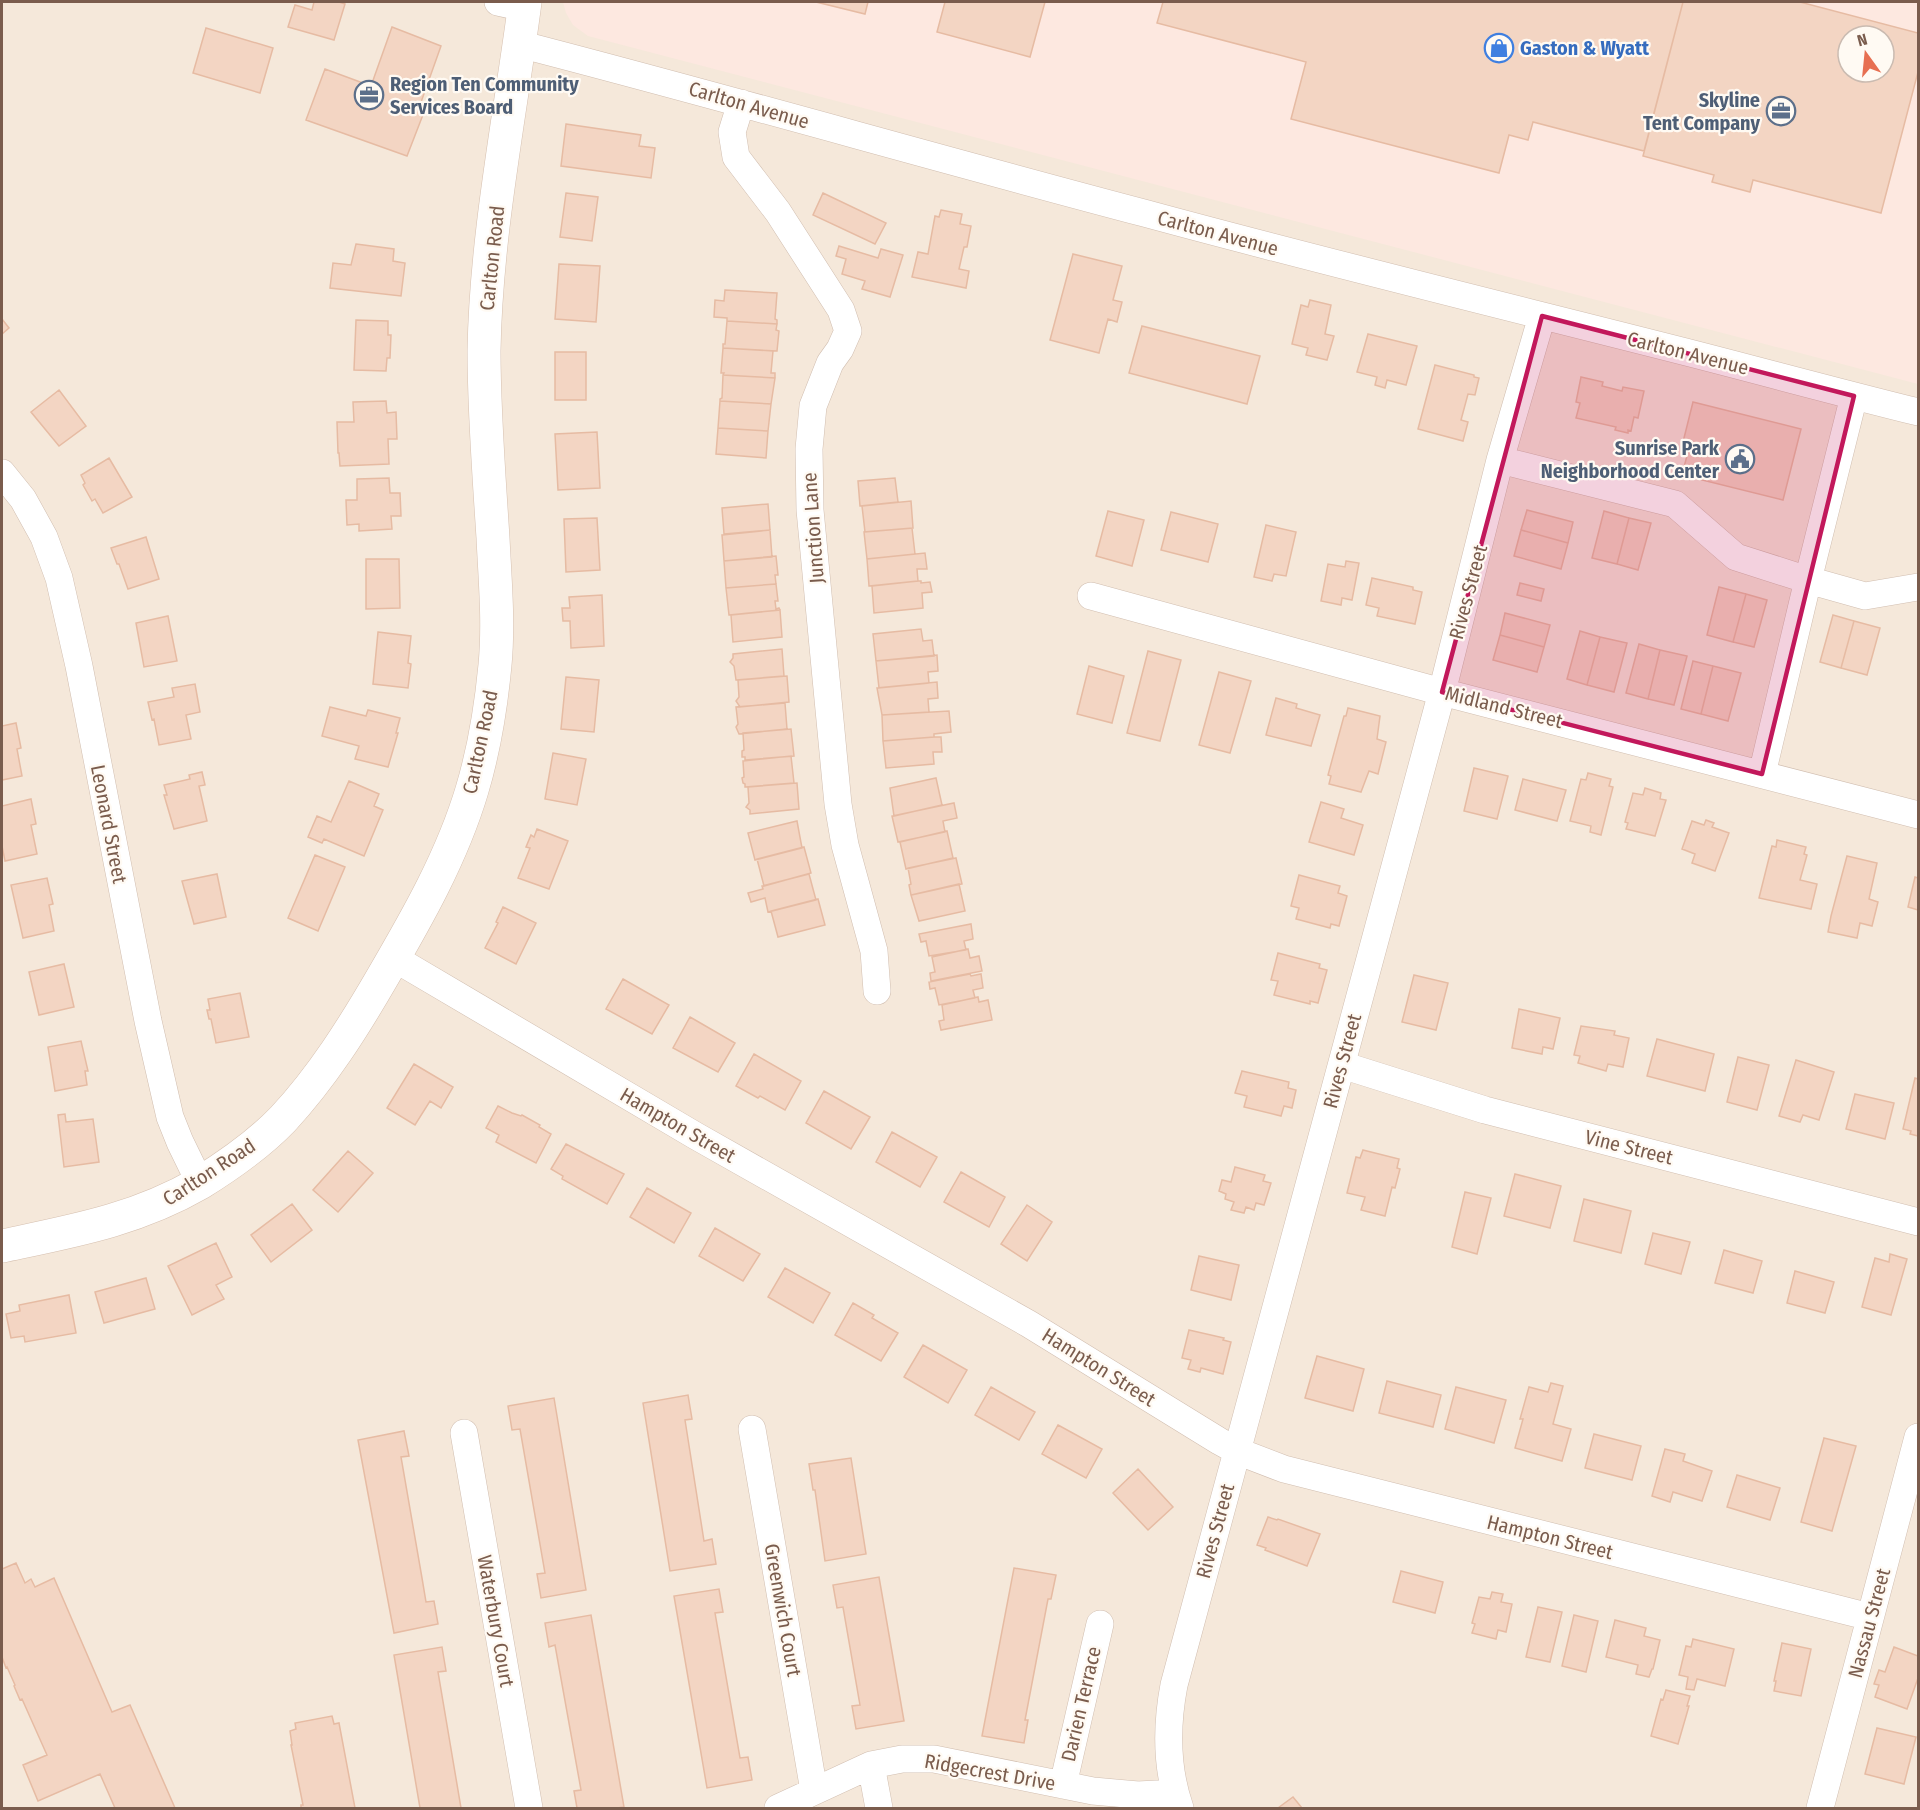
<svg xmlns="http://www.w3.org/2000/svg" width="1920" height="1810" viewBox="0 0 1920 1810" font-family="'Fira Sans Condensed',sans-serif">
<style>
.residential{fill:#f5e8da;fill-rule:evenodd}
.commercial{fill:#fde8e0;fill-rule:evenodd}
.building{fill:#f3d5c3;stroke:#e6bba3;stroke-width:1.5;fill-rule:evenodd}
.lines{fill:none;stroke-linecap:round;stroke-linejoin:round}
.minor-casing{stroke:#d1beb0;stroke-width:28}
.secondary-casing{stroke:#d6c0b0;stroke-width:34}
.minor{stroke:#fff;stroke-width:27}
.secondary{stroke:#fff;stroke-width:33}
.marked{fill:#c2185b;fill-opacity:0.2;stroke:#c2185b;stroke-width:4.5;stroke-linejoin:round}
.labels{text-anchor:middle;stroke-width:4.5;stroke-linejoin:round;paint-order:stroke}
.shop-label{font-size:20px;font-weight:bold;fill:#366cbe;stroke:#fffaf3;text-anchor:start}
.service-label{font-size:20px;font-weight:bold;fill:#4e5e75;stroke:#fffaf3;text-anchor:end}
.street-label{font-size:20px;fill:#7a5c4d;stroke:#fffaf3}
</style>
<rect width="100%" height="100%" fill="#fdf6ec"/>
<path class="residential" d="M2 2H1918V1808H2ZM1848 36H1884V72H1848Z"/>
<path class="commercial" d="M563 2H1918V384L588 36 573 25 566 13ZM1848 36H1884V72H1848Z"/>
<path class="building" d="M314 2H339L345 4 334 40 288 27 295 5 312 10Z
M816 2H868L865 14Z
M945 2H1045L1030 57 937 32Z
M1163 2H1683L1644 151 1533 122 1528 140 1509 135 1499 173 1291 119 1306 62 1157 23Z
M1683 2H1800L1918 33V72L1881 213 1753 180 1750 192 1712 182 1714 175 1643 156ZM1848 36H1884V72H1848Z
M392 27 441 46 420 105 426 107 407 156 306 120 325 69 371 86Z
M206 28 273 48 260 93 193 73Z
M566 124 641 135 639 146 655 148 651 178 561 166Z
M566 193 598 197 592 241 560 237Z
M823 193 886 223 875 244 813 215Z
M941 210 962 214 960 224 971 226 967 247H964L959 269 969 271 966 288 912 277 918 252 928 254 935 216 939 217Z
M356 244 394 249 393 261 405 263 401 296 330 288 333 263 351 265Z
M839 246 878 258 881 249 903 255 890 297 862 289 865 281 842 274 846 259 836 256Z
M1073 254 1122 266 1113 300 1122 302 1117 322 1108 319 1099 353 1050 340Z
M559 264 600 266 596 322 555 319Z
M725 290 777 293 775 319 777 320V324L727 321V318L714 317 715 300 724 301Z
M1310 300 1331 305 1325 334 1334 336 1327 360 1306 355 1308 348 1292 344 1301 305 1308 307Z
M2 319 9 328 2 334Z
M356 320 388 321V335H391L390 358H387L386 371 354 370Z
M727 321 777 324 776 330 779 331 777 351 723 348V344H725Z
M1142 326 1260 356 1247 404 1129 373Z
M1368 334 1417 346 1406 385 1387 380 1385 388 1375 385 1377 377 1357 372Z
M723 348 773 351 771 373H775V378L723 375 724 373H721Z
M555 352H586V400H555Z
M1435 365 1474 375V377L1479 378 1475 395 1468 394 1461 420 1468 422 1463 441 1418 429Z
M723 375 775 378 771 404 720 401V399L722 398Z
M1581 377 1603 382 1602 386 1622 391 1623 387 1644 391 1638 418 1634 417 1631 431 1628 430V433L1615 430 1616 427 1576 418 1580 403 1576 402Z
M59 390 86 426 59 446 31 412Z
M386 401 387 413 396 412 397 439H388L389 464 340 466 339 453H338L337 422H354L353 402Z
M720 401 771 404 768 431 718 428Z
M1693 402 1801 429 1783 500 1682 475 1690 444 1683 442Z
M718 428 768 431 766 458 716 454Z
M597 432 600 488 558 490 555 434Z
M109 458 132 497 103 513 95 499 92 501 83 485 85 483 81 475Z
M389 478 390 493H400L401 516H391L392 529 359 531V524L347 525 346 500H357V479Z
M895 478 898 502 860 506 858 481Z
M911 501 913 528 865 532 862 506Z
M768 504 770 530 724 534 722 508Z
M1527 510 1573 522 1568 543 1521 530Z
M1108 511 1144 520 1132 566 1096 556Z
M1604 511 1629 518 1617 564 1592 558Z
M1171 512 1218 524 1208 562 1161 550Z
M597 518 600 570 566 572 564 519Z
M1629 518 1651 523 1638 570 1617 564Z
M1266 525 1296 532 1286 576 1274 574 1272 581 1254 577Z
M912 528 915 554 867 559 864 532Z
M770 530 772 557 724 561 722 535Z
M1521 530 1568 543 1561 569 1514 556Z
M146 537 159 579 128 589 119 564H117L111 548Z
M925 553 927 569H917L918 581 869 586 867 559Z
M776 556 778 575H775L776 584 726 588 724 561Z
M366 559H399L400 608 366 609Z
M1346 561 1359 563 1352 600 1342 598 1341 605 1321 601 1328 564 1345 567Z
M1372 578 1413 587V590L1422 592 1415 624 1377 616 1379 608 1366 605Z
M918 581H921V583L930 582 932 592 922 593 923 608 874 613 872 586Z
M1520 583 1544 589 1541 601 1517 595Z
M776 584 778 601H775L776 609 779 608 780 610 729 615 726 588Z
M1719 587 1746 594 1733 642 1707 635Z
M1746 594 1767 600 1754 647 1733 642Z
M602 595 604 646 571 648 570 621H563L562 608H570L569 597Z
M780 610 782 637 733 642 731 615Z
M1505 613 1550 625 1544 647 1500 635Z
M1833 615 1854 621 1841 668 1820 662Z
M168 616 177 661 144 667 136 623Z
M1854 621 1880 628 1867 675 1841 668Z
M921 629 923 641 932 640 934 656 876 661 873 634Z
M1580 631 1600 637 1587 685 1567 679Z
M378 632 411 636 408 663 411 664 408 688 373 684Z
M1500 635 1544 647 1537 672 1493 660Z
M1600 637 1627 643 1614 692 1587 685Z
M1639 644 1660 650 1648 699 1626 693Z
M782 649 784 676 736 680 734 666 730 662 733 658V654Z
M1660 650 1687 656 1674 705 1648 699Z
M1148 651 1181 660 1160 741 1127 733Z
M937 655 938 671 928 672 929 683 879 688 876 661Z
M1693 661 1713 666 1701 714 1681 709Z
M1089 666 1124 676 1112 723 1077 714Z
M1713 666 1741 673 1728 721 1701 714Z
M1219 672 1251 681 1230 753 1199 745Z
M787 676 789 702 740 707 736 701 739 697 738 680Z
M566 677 599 680 594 732 561 729Z
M937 682 938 698 928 699 929 712 882 715 877 688Z
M195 684 200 712 186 715 191 739 159 745 154 719 152 720 148 702 174 697 172 688Z
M1276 698 1297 704 1296 708 1320 715 1311 746 1266 735Z
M785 703 787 729 739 734 736 727 738 724 736 707Z
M330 707 366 716 368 710 400 718 396 733H398L388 767 355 759 359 746 322 736Z
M1348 708 1380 716 1377 739 1386 742 1378 774 1369 771 1361 792 1329 784 1331 776 1328 775 1344 716H1346Z
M949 711 951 732 934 734V737L883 741 882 715Z
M16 723 21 748 17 749 22 776 2 780V726Z
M791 729 794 756 745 760V757H742V751L744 750 743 733Z
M934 737H941L942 752H933L934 764 886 768 883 741Z
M553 753 586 759 577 805 545 799Z
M791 756 794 783 745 787V784L743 783 742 778 744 777 743 761Z
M1474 768 1508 776 1497 819 1464 811Z
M202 772 205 785 199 786 207 821 174 829 164 795H167L164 785 190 779 189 775Z
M1588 773 1611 779 1609 786 1613 787 1601 835 1590 832 1591 826 1570 821 1581 779 1586 780Z
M936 778 942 805 894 816 890 788Z
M1523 779 1566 790 1557 821 1515 810Z
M349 781 379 794 374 806 383 810 364 856 324 839 322 843 308 837 317 816 331 822Z
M797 783 799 809 750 814V810L746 807 749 803 748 787Z
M1645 788 1661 793 1660 799 1666 800 1655 836 1626 829 1628 823 1625 822 1633 793 1643 795Z
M31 799 36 824 31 825 37 854 5 861 2 846V806Z
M1321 802 1344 809 1341 818 1363 825 1354 855 1309 842Z
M954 803 957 818 943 821 945 832 898 842 892 816Z
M1706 820 1714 823 1712 827 1729 833 1715 871 1692 863 1695 854 1682 849 1692 821 1704 825Z
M797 821 802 848 755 860 748 833Z
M537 829 568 841 549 889 518 878 530 848 526 847 531 835 534 837Z
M947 831 953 858 906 869 900 842Z
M1777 840 1806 847 1804 854 1807 855 1800 880 1817 884 1811 909 1759 898 1772 846 1776 847Z
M804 847 811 873 764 886 757 859Z
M315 855 345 867 318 931 288 918Z
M1847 856 1877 863 1869 899 1878 902 1872 926 1860 923 1857 938 1828 932 1831 916Z
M956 858 962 884 911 895 909 885 911 884 908 868Z
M217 874 226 917 194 924 182 881Z
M809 874 816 900 768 912 765 898 751 902 748 893 763 889 762 886Z
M1299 875 1340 886 1338 893 1347 896 1339 926 1331 924 1330 928 1296 919 1299 908 1291 906Z
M1915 877 1918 878V910L1908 907Z
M47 878 53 904 49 905 54 931 23 938 11 885Z
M959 884 965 911 919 921 911 895Z
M818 899 825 925 778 937 771 911Z
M503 907 536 923 516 964 485 948 498 923 496 922Z
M971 924 973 939 964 941 966 950 929 956 926 941 921 942 919 934Z
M968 949 970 958 979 956 982 971 931 981 930 973 935 972 932 957Z
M1278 953 1320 964 1319 968 1327 970 1318 1003 1310 1001V1004L1274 995 1278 981 1271 980Z
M64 964 74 1007 39 1015 29 972Z
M970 974 971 976 981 974 983 988 973 990 975 998 939 1005 935 988 930 989 929 982Z
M1414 975 1448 983 1436 1030 1402 1022Z
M623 979 669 1005 652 1034 606 1009Z
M240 993 249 1037 216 1043 211 1019H209L207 1010H210L208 999Z
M978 997 979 1002 988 1000 992 1020 941 1030 939 1021 944 1020 942 1005Z
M1519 1009 1560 1018 1553 1049 1543 1047 1542 1054 1512 1048Z
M690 1017 735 1043 718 1072 673 1048Z
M1581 1026 1615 1031 1614 1035 1629 1038 1623 1067 1608 1064 1606 1071 1578 1063 1580 1056 1574 1055Z
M1657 1039 1714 1054 1705 1091 1647 1076Z
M81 1041 88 1071H85L87 1085 55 1091 48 1047Z
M754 1054 801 1081 785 1110 760 1096 758 1098 736 1086Z
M1738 1057 1769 1065 1757 1110 1727 1102Z
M1796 1060 1834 1072 1819 1120 1803 1115 1800 1122 1779 1116Z
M414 1064 453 1087 441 1108 430 1101 415 1125 387 1108Z
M1242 1071 1289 1082 1288 1088 1296 1090 1292 1108 1284 1106 1281 1116 1244 1107 1247 1096 1235 1093Z
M1915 1078 1918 1079V1136L1910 1134 1911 1131 1903 1129Z
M824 1091 870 1117 851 1149 806 1123Z
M1855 1094 1894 1103 1885 1139 1846 1129Z
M498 1106 512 1113 521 1116 522 1115 540 1125 539 1127 551 1134 536 1163 496 1142 499 1135 486 1128Z
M65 1114 66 1122 93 1119 99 1162 64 1167 58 1115Z
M892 1132 937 1157 920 1187 876 1162Z
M566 1144 624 1174 607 1204 562 1179 563 1176 551 1169Z
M1363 1150 1399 1159 1397 1168 1400 1169 1395 1188 1392 1187 1385 1216 1361 1210 1365 1197 1347 1193 1356 1157 1360 1158Z
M348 1151 373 1173 338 1212 313 1190Z
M1235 1167 1265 1175 1263 1181 1271 1183 1264 1205 1256 1203 1254 1210 1246 1207 1244 1213 1231 1210 1234 1202 1225 1199 1226 1194 1219 1191 1222 1180 1231 1182Z
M961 1172 1005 1197 989 1227 944 1202Z
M1515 1174 1561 1186 1550 1228 1504 1216Z
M647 1188 691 1213 674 1243 630 1217Z
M1465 1192 1491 1198 1477 1254 1452 1247Z
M1584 1199 1631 1211 1621 1253 1574 1241Z
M292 1204 312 1230 271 1262 251 1235Z
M1027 1205 1052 1222 1027 1261 1001 1244Z
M715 1228 760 1254 743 1281 699 1256Z
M1653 1233 1690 1242 1681 1274 1645 1264Z
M216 1243 232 1277 216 1285 224 1299 192 1315 168 1266Z
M1724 1250 1762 1261 1753 1293 1715 1283Z
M1890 1254 1907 1259 1891 1315 1862 1307 1875 1258 1889 1262Z
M1199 1256 1239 1265 1231 1300 1191 1290Z
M785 1268 830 1293 813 1323 768 1297Z
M1795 1271 1834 1282 1825 1313 1787 1303Z
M146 1278 155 1309 104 1323 95 1292Z
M69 1295 76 1333 25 1342 24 1336 11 1338 6 1314 20 1311 19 1305Z
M853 1303 874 1315 872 1318 898 1333 881 1361 835 1335Z
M1189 1330 1224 1338 1223 1340 1231 1342 1223 1374 1201 1368 1200 1372 1188 1369 1191 1360 1182 1358Z
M923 1345 967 1370 948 1403 904 1377Z
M1317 1356 1364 1369 1353 1411 1305 1398Z
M1387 1381 1441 1395 1433 1427 1379 1413Z
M1551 1383 1563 1386 1553 1424 1571 1429 1562 1461 1515 1448 1523 1419H1520L1529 1387 1548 1392Z
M991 1387 1035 1412 1019 1440 975 1415Z
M1456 1387 1506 1400 1494 1443 1445 1429Z
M688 1395 692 1419 685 1420 704 1541 712 1539 716 1564 670 1571 643 1403Z
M554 1398 586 1590 541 1598 537 1574 545 1573 520 1429 512 1430 508 1406Z
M1058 1425 1102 1449 1086 1478 1042 1454Z
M404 1431 409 1456 401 1457 422 1578 426 1602 434 1601 438 1624 394 1633 358 1440Z
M1594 1434 1641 1446 1632 1480 1585 1468Z
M1824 1438 1856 1446 1832 1531 1801 1522Z
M1665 1449 1685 1454 1683 1461 1712 1471 1702 1501 1673 1492 1670 1502 1652 1496Z
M851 1458 866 1554 825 1561 815 1490H813L809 1464Z
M1138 1469 1173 1507 1148 1530 1113 1493Z
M1737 1475 1780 1488 1770 1520 1727 1507Z
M1268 1517 1277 1520 1278 1519 1320 1534 1307 1566 1265 1550 1266 1548 1257 1545Z
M16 1563 25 1583 31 1579 35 1587 54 1578 112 1712 130 1705 175 1808H115L100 1774 38 1801 23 1765 47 1755 22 1699 20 1700 14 1686 15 1685 7 1667 6 1668 2 1657V1569Z
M1014 1568 1056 1575 1051 1599H1048L1025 1720H1028L1024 1743 982 1736Z
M1401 1571 1443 1582 1435 1613 1393 1602Z
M879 1577 904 1721 856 1729 852 1706 860 1705 843 1607 837 1608 833 1585Z
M719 1589 723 1612 715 1613 740 1758 748 1757 752 1780 707 1788 674 1596Z
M1492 1592 1503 1594 1501 1602 1512 1604 1506 1632 1498 1630 1496 1639 1472 1633 1475 1624 1472 1623 1479 1597 1490 1599Z
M1538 1607 1562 1612 1550 1662 1526 1657Z
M591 1615 624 1807 617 1808H577L574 1791 581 1790 555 1645 549 1647 545 1623Z
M1574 1615 1598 1621 1586 1672 1562 1666Z
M1615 1620 1646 1628 1644 1636 1660 1640 1653 1669H1652L1649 1677 1636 1674 1638 1665 1606 1657Z
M1693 1639 1734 1649 1725 1686 1697 1679 1694 1690 1686 1689 1688 1677 1679 1675 1686 1646 1691 1647Z
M1782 1643 1811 1649 1801 1696 1774 1691 1776 1681H1774Z
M442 1647 446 1671 438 1672 461 1808H420L394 1655Z
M1894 1647 1918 1656V1678L1907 1709 1875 1697 1879 1685 1874 1684 1879 1670 1885 1672Z
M1666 1690 1690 1696 1687 1706H1689L1678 1744 1651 1736 1661 1699 1663 1700Z
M332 1716 334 1724 339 1723 355 1808H301V1805H303L291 1745H292L290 1731 296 1729 295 1723Z
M1877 1728 1916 1737 1904 1784 1865 1774Z
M1293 1797 1302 1808H1278Z"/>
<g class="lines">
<g class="minor-casing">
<path id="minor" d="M498 2 524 8
M519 44C728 98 935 158 1144 213 1324 262 1505 306 1686 352 1764 372 1841 393 1918 412
M741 103 732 132 736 157 778 212 841 310 848 331 840 349 830 363 813 406 809 449 810 510 838 804 845 845 874 951 877 991
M1500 460 1675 504 1736 557 1808 580 1865 596 1918 587
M2 473 23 499 44 537 59 578 79 666 148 1021 170 1117 180 1142 200 1183
M1091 596 1442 692 1918 815
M1762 774 1808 580 1854 396
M394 958 696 1136 1029 1324 1219 1441 1237 1451 1284 1469 1870 1617
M1342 1065 1485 1110 1918 1222
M752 1429 814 1791
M464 1433 529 1808
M871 1765 879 1808
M1063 1785 1100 1624
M778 1808 871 1765 902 1759H934L1093 1791 1138 1795 1175 1793
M1180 1808C1166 1768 1166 1727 1174 1685L1442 692 1500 460 1542 316
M1820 1808 1918 1437"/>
</g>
<g class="secondary-casing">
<path id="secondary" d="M2 1246C73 1231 136 1220 200 1183 229 1165 259 1144 283 1119 322 1077 353 1028 382 978 417 918 452 857 472 790 484 750 491 707 495 665 499 623 495 580 493 538 489 475 484 413 484 351 486 234 510 117 525 2"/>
</g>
<use href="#minor" class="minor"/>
<use href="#secondary" class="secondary"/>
</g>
<path class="marked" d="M1542 316 1854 396 1762 774 1442 692Z"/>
<defs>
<g id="shop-ring" transform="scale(1.5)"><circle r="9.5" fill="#fffaf3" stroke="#3f7fe0" stroke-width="1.5"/><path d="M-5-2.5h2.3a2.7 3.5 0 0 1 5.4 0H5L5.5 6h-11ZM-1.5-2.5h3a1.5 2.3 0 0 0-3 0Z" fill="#3f7fe0"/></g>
<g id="office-ring" transform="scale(1.5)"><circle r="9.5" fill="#fffaf3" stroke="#5c6f8a" stroke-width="1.5"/><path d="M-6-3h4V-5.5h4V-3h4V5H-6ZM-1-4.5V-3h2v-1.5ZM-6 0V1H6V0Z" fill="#5c6f8a"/></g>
<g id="civic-ring" transform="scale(1.5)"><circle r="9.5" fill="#fffaf3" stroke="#5c6f8a" stroke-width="1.5"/><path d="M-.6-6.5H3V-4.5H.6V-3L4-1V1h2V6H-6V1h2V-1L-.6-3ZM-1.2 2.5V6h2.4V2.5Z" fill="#5c6f8a"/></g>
</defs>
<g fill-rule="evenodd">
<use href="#shop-ring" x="1499" y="48"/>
<use href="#office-ring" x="369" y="95"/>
<use href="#office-ring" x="1781" y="111"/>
<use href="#civic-ring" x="1740" y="459"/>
</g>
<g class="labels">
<g class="shop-label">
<text x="1520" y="55">Gaston &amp; Wyatt</text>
</g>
<g class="service-label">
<text x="390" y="91" text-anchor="start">Region Ten Community<tspan x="390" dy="23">Services Board</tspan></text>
<text x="1760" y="107">Skyline<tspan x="1760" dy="23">Tent Company</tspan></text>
<text x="1719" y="455">Sunrise Park<tspan x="1719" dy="23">Neighborhood Center</tspan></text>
</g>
<g class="street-label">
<text transform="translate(749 105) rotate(16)" y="7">Carlton Avenue</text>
<text transform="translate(1218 233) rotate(15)" y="7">Carlton Avenue</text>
<text transform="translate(492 258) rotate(-84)" y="7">Carlton Road</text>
<text transform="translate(1688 353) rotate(14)" y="7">Carlton Avenue</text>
<text transform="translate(813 528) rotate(-94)" y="7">Junction Lane</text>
<text transform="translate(1468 592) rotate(-75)" y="7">Rives Street</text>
<text transform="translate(1504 707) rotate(14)" y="7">Midland Street</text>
<text transform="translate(480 742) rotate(-78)" y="7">Carlton Road</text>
<text transform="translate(109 824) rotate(79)" y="7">Leonard Street</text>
<text transform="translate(1342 1061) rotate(-75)" y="7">Rives Street</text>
<text transform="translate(678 1125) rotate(30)" y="7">Hampton Street</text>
<text transform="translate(1629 1147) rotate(14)" y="7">Vine Street</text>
<text transform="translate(209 1172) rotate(-33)" y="7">Carlton Road</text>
<text transform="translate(1099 1367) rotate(32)" y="7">Hampton Street</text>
<text transform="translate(1215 1531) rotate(-75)" y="7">Rives Street</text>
<text transform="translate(1550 1537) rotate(14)" y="7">Hampton Street</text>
<text transform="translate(783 1610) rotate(80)" y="7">Greenwich Court</text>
<text transform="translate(496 1621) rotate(80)" y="7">Waterbury Court</text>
<text transform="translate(1869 1623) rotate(-75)" y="7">Nassau Street</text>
<text transform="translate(1081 1704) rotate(-77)" y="7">Darien Terrace</text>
<text transform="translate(990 1772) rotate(10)" y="7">Ridgecrest Drive</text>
</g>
</g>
<rect width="1920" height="1810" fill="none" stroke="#7a5c4d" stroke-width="6"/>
<g transform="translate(1866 54) rotate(345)"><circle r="28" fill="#fffaf3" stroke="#cabbb1" stroke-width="1.5"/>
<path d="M0-4.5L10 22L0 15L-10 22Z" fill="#e76f51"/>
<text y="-9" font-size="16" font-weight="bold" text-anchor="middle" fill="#7a5c4d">N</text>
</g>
</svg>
